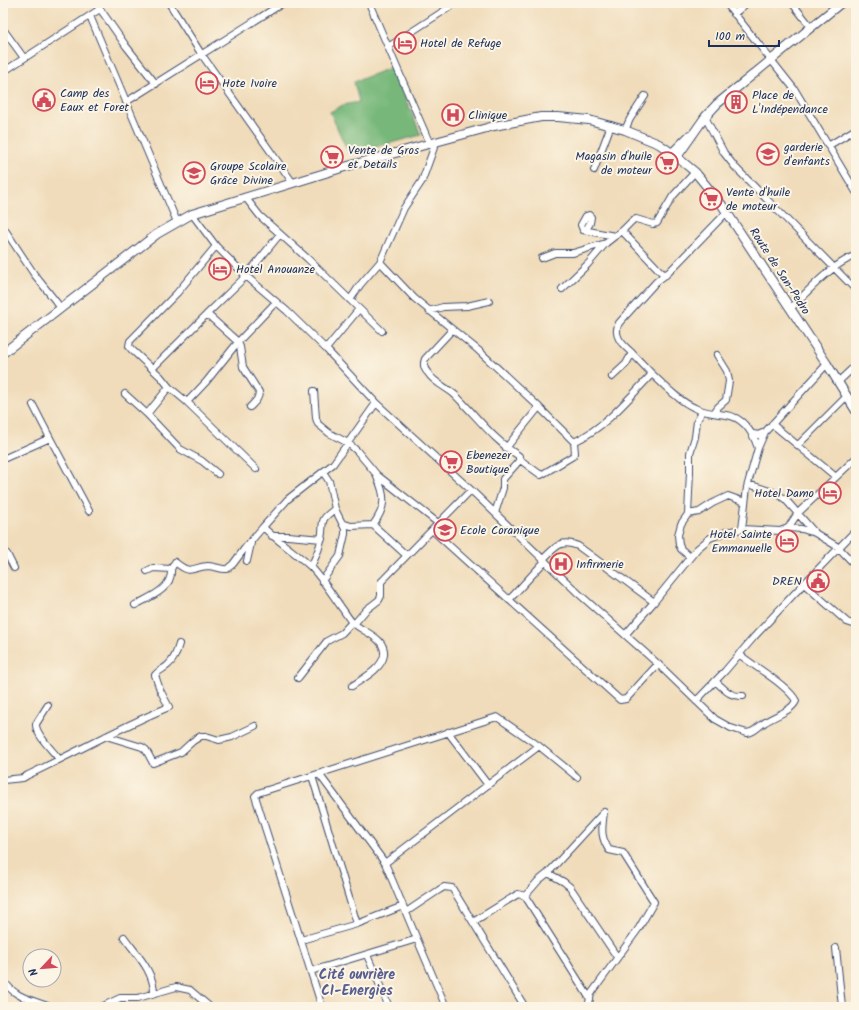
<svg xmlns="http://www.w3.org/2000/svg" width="859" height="1010" viewBox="0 0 859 1010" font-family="Kalam,sans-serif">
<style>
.forest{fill:#77b87a;stroke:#49746c}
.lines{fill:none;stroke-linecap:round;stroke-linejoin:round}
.minor-casing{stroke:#3b496c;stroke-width:8}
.major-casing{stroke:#3b496c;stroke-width:10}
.minor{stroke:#fff;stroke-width:6}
.major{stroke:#fff;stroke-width:8}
.labels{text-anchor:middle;stroke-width:4;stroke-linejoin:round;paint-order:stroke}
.poi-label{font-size:12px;fill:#1b2f5e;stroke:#fcf5e5;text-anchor:start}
.street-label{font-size:12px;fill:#1b2f5e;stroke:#fcf5e5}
.quarter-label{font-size:14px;font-weight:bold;fill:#575e90;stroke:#fcf5e5}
</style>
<rect width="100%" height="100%" fill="#fcf5e5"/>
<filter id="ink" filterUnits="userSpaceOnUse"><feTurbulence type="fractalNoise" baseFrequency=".025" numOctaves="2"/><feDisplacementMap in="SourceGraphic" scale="8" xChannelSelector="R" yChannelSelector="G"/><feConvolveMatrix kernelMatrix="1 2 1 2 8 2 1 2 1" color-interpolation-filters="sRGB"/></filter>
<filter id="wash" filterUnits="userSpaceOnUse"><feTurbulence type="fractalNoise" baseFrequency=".012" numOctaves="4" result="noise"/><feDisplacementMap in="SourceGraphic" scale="16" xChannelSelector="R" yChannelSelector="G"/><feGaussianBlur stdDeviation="0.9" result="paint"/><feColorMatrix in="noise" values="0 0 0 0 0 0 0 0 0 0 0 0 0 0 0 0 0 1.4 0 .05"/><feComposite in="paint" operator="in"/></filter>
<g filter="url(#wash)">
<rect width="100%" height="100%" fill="#f0dcba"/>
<path class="forest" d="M392 67 421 135 349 154 330 112 343 105 359 102 354 82Z"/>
</g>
<g filter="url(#ink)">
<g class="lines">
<g class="minor-casing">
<path id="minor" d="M96 3 126 46 156 84
M169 3 202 55 293 183
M369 3 430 144
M726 3 795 90 856 192
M792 3 811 27
M734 14 747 3
M90 16 177 222
M3 29 24 58
M388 47 456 3
M3 72 100 9
M126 102 283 3
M705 117 724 153 735 167 856 290
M625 130 630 119 645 96
M436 142 422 181 404 208 380 262 414 298 478 350 539 407 574 442C606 427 628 399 652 374 665 386 679 401 695 408 705 413 715 413 726 415 743 417 753 433 758 448
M828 146 856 129
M594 170 611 125
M245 197 260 216 308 259 382 331
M192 214 216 246 246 276 287 311 326 349
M3 227 34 274 61 308
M586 230 590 223 591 217 589 215 586 216 581 225 583 230 615 236
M622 231 661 272 666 275
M542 258 555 253H573L606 243
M562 289 588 264 606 243 615 236 622 231 633 220 636 219 653 224 657 223 673 196 695 172
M350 300 360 285 380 262
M790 309C810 289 830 266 856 255
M429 311 443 307 467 306 489 301
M207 314 238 342 240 347 243 367 259 392C259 399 255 402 250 407
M452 330 425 359C423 364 424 369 428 373 434 383 446 387 454 394 476 415 493 440 519 456V459L541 475 573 456 575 453 574 442
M632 353 652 374
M152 369 207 314 246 276 280 234
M612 377 626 364 632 353C623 345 612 336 619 323L656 282 669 272 727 212
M838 382 856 365
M169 387 161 377 131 349 129 346 130 341 177 293 216 246
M314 391 316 418 318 424 329 433 348 443 357 451 377 475 438 523
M125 394 147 414
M187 402 206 382 238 342 276 302
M376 403 471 490 578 593 658 664 715 719 731 728 747 733 751 732C756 730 759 726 764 723 773 716 791 712 796 701 789 686 753 666 739 654
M33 405 50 438 89 511
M714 413 718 407 726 400 729 381 727 371 717 355
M772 424 836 477
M753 434 758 435 765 432 827 364
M798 445 847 396
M506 448 539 407
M3 459 50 438
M218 474 202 461 180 449 147 414 169 387 187 402 256 469
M748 484 776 493 785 499 815 533 838 547 856 566
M495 513 503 488V479L519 461V459
M688 514 699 512 713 503 728 496 745 502
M342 523 351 526 373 525 406 555
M373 525C386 507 386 497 377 477
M788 528 802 529 815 533
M742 529 747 487 758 448 765 432
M432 530 620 700 626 699 658 664
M272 536H288L322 539
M3 551 7 554 14 568
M690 557 681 549 679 545 678 535 681 524 688 514 690 472V453L695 437 697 421 702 411
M543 559C555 548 560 538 578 546L654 602
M247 561 251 543
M311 567C315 558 320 549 321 539 325 521 317 522 335 509
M147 571 153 568 171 569 175 562C192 576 191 567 208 566 215 566 221 570 227 569L233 564 245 548 263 527
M322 581 340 556 345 534V529L335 509 329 481 323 472
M804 584 847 622 856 625
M509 600 545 561
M135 605C150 597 173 589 171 569
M354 624 366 610 379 600 381 596V582L383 580 471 490
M625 635 654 602 697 549 710 538 726 532 742 529 780 531 788 528 798 513 856 458
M298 678 327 641 342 633 352 622
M715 681C725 689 729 697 743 696
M352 686C362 679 382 669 384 655 386 637 362 632 352 622 348 618 345 612 341 607 332 594 323 580 312 568 297 553 278 542 263 527L288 499 333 464 376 403 326 349 359 309
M696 701 725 671 754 637 794 594 856 530
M48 705 36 724C35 734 53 751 59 759
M448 732 488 785
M106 736 142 747 146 750 153 763 181 752 193 741 201 736H206L219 740 232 737 255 726
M319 774 385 863 417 939
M312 776 357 924
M3 780 23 778 28 775C75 753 120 727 169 707L160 690 155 675C159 670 164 669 168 665 175 659 177 651 179 644
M385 863 539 746
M548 873 564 882 570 887 617 957
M525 896 590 999
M406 912 439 890 444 887 452 888 525 1007
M473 922 518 894 525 896 538 881 548 873 604 812
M124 937C136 954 154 971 154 993
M301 940 357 924 403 906
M836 948 842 1007
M367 955 389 1007
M311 971 417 939 446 1007
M3 980C16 999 31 999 50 1007
M101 1007 120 998H138L176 987 190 990 210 1007
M322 1007 255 796 258 793 497 717 539 746 577 777
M588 1007 591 994 639 928 654 902 623 853 609 850C600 836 602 829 604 812"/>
</g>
<g class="major-casing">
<path id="major" d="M672 153 690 135
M677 157 705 117 717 104 841 3
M3 353 157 234 192 214 348 166 494 126 541 117H558L589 120 625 130 659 144 672 153 695 172 722 205 827 364 856 411"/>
</g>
<use href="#minor" class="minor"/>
<use href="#major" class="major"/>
</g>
</g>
<defs>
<g id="hotel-ring" transform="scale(1.15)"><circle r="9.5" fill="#fcf5e5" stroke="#d1495b" stroke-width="1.5"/><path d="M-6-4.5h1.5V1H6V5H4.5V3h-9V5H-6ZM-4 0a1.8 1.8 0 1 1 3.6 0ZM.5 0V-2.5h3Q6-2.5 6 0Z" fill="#d1495b"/></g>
<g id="civic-ring" transform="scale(1.15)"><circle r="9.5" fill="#fcf5e5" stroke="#d1495b" stroke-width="1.5"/><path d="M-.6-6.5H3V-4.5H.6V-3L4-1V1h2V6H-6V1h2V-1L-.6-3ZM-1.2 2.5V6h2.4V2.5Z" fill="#d1495b"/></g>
<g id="building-ring" transform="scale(1.15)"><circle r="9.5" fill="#fcf5e5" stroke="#d1495b" stroke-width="1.5"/><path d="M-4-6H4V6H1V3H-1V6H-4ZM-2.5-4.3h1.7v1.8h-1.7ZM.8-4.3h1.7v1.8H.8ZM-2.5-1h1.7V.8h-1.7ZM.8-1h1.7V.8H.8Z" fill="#d1495b"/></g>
<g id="hospital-ring" transform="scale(1.15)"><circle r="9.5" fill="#fcf5e5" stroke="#d1495b" stroke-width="1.5"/><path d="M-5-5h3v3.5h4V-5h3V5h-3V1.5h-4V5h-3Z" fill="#d1495b"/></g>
<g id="school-ring" transform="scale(1.15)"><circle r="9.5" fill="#fcf5e5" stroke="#d1495b" stroke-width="1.5"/><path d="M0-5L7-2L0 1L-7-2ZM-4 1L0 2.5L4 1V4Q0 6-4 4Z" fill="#d1495b"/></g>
<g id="supermarket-ring" transform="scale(1.15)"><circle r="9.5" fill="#fcf5e5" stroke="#d1495b" stroke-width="1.5"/><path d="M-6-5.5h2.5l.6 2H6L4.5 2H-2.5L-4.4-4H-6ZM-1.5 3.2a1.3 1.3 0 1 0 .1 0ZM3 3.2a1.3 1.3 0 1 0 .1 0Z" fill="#d1495b"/></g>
</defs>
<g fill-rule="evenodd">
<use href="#hotel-ring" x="405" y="43"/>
<use href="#hotel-ring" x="207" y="83"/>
<use href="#civic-ring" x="44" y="100"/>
<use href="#building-ring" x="736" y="102"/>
<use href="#hospital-ring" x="453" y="115"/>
<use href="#school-ring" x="768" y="154"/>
<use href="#supermarket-ring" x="332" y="157"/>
<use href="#supermarket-ring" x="667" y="163"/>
<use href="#school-ring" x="194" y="173"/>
<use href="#supermarket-ring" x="711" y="199"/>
<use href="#hotel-ring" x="220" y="269"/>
<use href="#supermarket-ring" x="451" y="462"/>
<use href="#hotel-ring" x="830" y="493"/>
<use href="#school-ring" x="445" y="530"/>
<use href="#hotel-ring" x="787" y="541"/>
<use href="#hospital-ring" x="561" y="564"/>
<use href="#civic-ring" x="818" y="581"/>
</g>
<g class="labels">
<g class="poi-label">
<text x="420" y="47">Hotel de Refuge</text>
<text x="222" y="87">Hote Ivoire</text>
<text x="60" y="97">Camp des<tspan x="60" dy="14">Eaux et Foret</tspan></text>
<text x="752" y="99">Place de<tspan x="752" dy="14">L'Indépendance</tspan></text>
<text x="468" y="119">Clinique</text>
<text x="784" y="151">garderie<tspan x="784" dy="14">d'enfants</tspan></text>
<text x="348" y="154">Vente de Gros<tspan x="348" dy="14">et Details</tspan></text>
<text x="652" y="160" text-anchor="end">Magasin d'huile<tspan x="652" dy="14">de moteur</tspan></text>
<text x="210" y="170">Groupe Scolaire<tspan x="210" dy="14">Grâce Divine</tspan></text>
<text x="726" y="196">Vente d'huile<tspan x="726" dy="14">de moteur</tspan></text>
<text x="236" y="273">Hotel Anouanze</text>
<text x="466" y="459">Ebenezer<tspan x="466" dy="14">Boutique</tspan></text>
<text x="814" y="497" text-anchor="end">Hotel Damo</text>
<text x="460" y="534">Ecole Coranique</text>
<text x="772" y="538" text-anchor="end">Hotel Sainte<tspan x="772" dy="14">Emmanuelle</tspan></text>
<text x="576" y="568">Infirmerie</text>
<text x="802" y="585" text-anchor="end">DREN</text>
</g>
<g class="street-label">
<text transform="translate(780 271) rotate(57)" y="4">Route de San-Pedro</text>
</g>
<g class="quarter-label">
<text x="357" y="979">Cité ouvrière<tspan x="357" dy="16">CI-Energies</tspan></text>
</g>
</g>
<rect width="859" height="1010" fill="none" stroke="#fcf5e5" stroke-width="16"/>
<g transform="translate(42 968) rotate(244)"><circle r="19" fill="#fcf5e5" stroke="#a2a6af"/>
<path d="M0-3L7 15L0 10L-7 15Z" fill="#d1495b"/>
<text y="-6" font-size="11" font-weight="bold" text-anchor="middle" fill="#1b2f5e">N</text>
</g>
<path d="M709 40v6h70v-6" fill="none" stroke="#1b2f5e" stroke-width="2"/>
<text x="715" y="40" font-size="12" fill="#1b2f5e" stroke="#fcf5e5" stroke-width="3" paint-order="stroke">100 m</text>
</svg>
